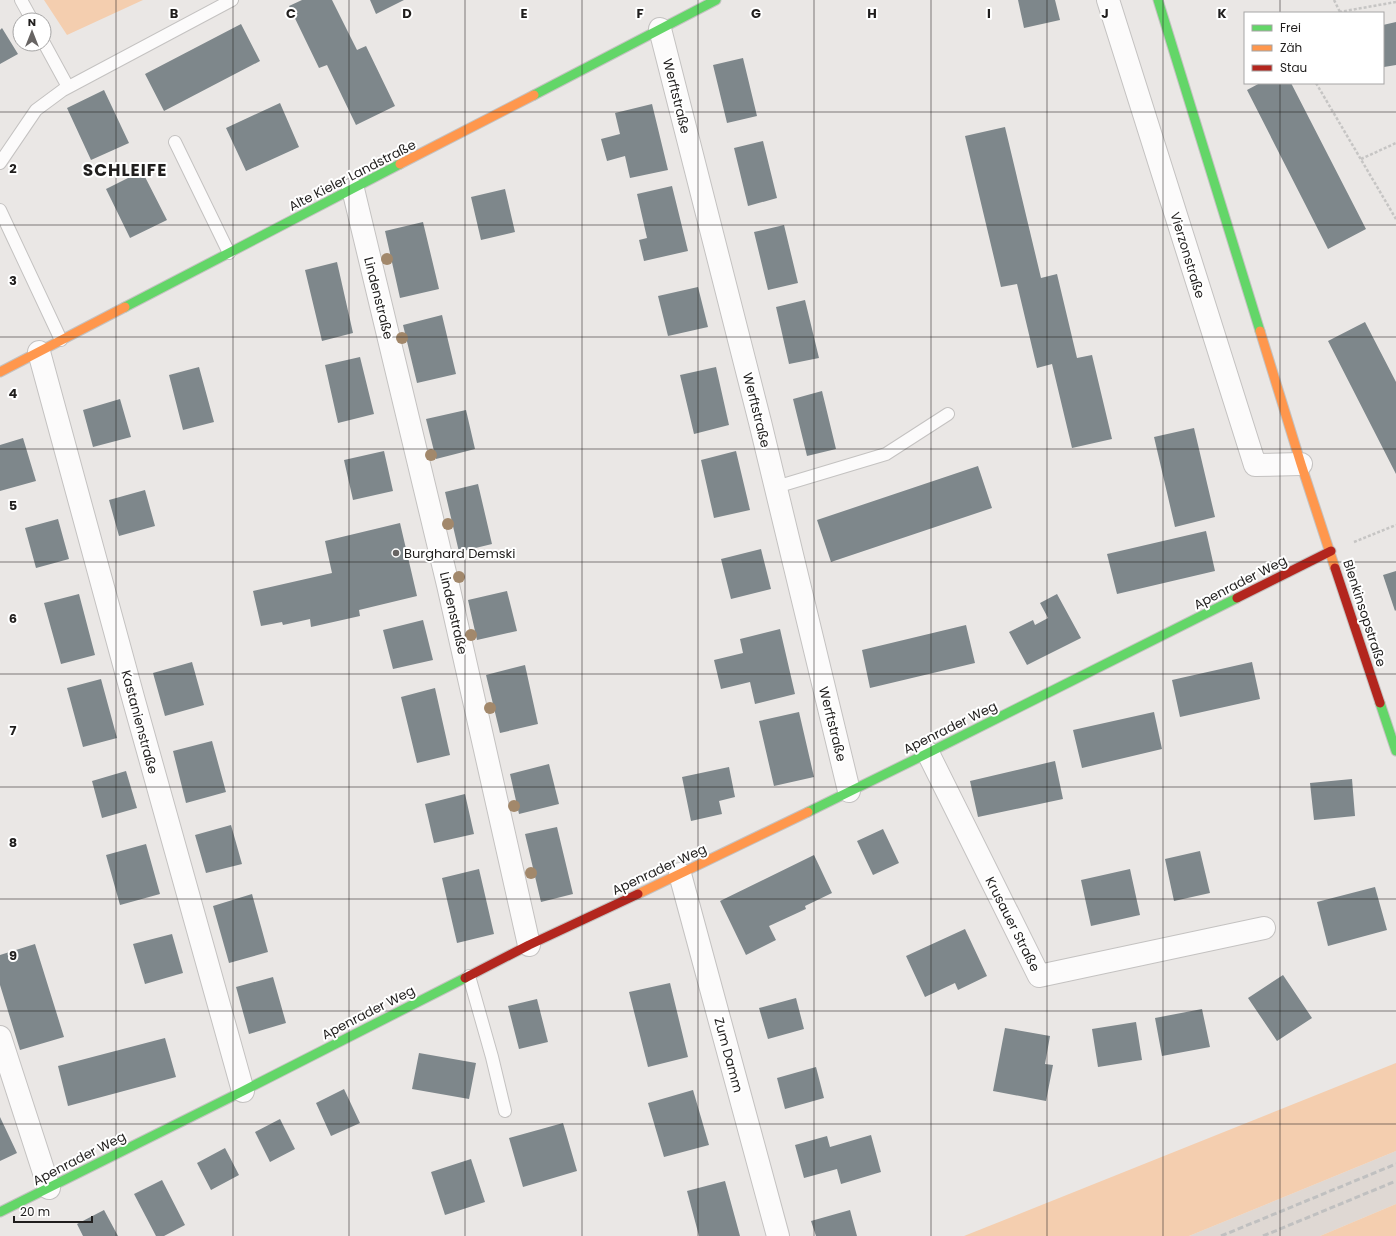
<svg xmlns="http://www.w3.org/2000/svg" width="1396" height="1236" viewBox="0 0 1396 1236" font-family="Poppins,sans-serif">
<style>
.built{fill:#dfd8d3}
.green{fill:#f4ceaf}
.building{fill:#7e878b}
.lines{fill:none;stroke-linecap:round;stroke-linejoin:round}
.lane-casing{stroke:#c4c2c1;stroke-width:14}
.street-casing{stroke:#c4c2c1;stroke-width:24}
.fast-casing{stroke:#c4c2c1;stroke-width:11}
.slow-casing{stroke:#c4c2c1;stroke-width:11}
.jam-casing{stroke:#c4c2c1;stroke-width:11}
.path{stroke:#c6c5c4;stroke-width:2.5;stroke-dasharray:3 2;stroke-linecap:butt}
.lane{stroke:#fcfbfb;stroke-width:12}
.street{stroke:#fcfbfb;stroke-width:22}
.fast{stroke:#63d668;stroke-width:9}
.slow{stroke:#ff974d;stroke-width:9}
.jam{stroke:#b3261e;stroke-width:9}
.rail{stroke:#c0c0c0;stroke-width:3;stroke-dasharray:6 3;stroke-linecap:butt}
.tree{fill:#a2886b}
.grid{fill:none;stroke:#201e1d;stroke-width:1;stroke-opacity:0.55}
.poi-dot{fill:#676463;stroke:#fff;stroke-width:1.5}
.labels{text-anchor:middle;stroke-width:4;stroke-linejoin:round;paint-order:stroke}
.street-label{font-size:13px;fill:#201e1d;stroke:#fff}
.poi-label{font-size:13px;fill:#201e1d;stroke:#fff;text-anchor:start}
.district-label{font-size:17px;font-weight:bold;letter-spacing:1px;fill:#201e1d;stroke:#fff}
.grid-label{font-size:13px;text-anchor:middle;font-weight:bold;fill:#201e1d;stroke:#fff;stroke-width:4;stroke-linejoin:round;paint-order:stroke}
</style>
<rect width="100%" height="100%" fill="#eae7e5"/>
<path class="built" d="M1396 1151V1204L1320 1236H1189Z"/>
<path class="green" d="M44 0H143L67 35Z
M1396 1063V1151L1189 1236H964Z
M1396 1204V1236H1320Z"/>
<path class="building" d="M302 0H332L357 50 366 46 395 106 356 125 327 65 319 68 289 6Z
M370 0H404L376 14Z
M1018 0H1055L1060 20 1024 28Z
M1396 22V65L1384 67 1383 25Z
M241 24 260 61 164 111 145 74Z
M2 28 18 54 0 64V30Z
M743 58 757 116 727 123 713 65Z
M1260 83H1291L1366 229 1328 249 1247 90Z
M104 90 129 143 91 160 67 108Z
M280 103 299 147 246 171 226 128Z
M652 104 668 170 630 178 625 156 607 161 601 139 620 134 615 113Z
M1005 127 1041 278 1057 274 1077 358 1092 355 1112 439 1072 448 1052 364 1037 368 1017 284 1001 287 965 136Z
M763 141 777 198 748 206 734 148Z
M142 171 167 220 130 238 106 189Z
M672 186 688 251 644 261 639 240 647 238 637 194Z
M505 189 515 232 481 240 471 197Z
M423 222 439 289 400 298 385 231Z
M784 225 798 283 768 290 754 232Z
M337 262 353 333 322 341 305 270Z
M698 287 708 327 668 336 658 296Z
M805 300 819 358 789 364 776 307Z
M442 315 456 374 417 383 403 325Z
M1365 322 1396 382V474L1328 341Z
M360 357 374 414 338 423 325 365Z
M199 367 214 422 183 430 169 375Z
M716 367 729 425 694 434 680 375Z
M822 391 836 449 807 456 793 399Z
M120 399 131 437 93 447 83 410Z
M466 410 475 449 436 459 426 419Z
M1194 428 1215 517 1175 527 1154 437Z
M23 438 36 481 0 491V445Z
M384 451 393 491 353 500 344 460Z
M736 451 750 510 714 518 701 460Z
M978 466 992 508 831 562 817 520Z
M478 484 492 544 459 552 445 492Z
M145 490 155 526 119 536 109 500Z
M58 519 69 559 36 568 25 528Z
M400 523 417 596 359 610 360 616 311 627 310 619 283 625 282 622 261 626 253 591 332 573 325 541Z
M1206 531 1215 571 1117 594 1107 554Z
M761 549 771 589 731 599 721 559Z
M1396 571V610L1395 611 1383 575Z
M507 591 517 631 477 640 468 600Z
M79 594 95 655 61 664 44 603Z
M1057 594 1081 638 1027 665 1009 632 1033 620 1035 625 1048 618 1040 603Z
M423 620 433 660 393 669 383 630Z
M966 625 975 663 870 688 862 650Z
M780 629 795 694 755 704 750 682 721 689 714 660 743 653 740 639Z
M192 662 204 705 165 716 153 673Z
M1252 662 1260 699 1180 717 1172 680Z
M525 665 538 724 500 733 486 675Z
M101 679 117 738 83 747 67 688Z
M435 688 450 755 417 763 401 697Z
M799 712 814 777 774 786 759 721Z
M1154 712 1162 749 1082 768 1073 730Z
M212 741 226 792 186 803 173 751Z
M1055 761 1063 799 978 817 970 781Z
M549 764 559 804 519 814 510 774Z
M729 767 735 797 719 801 722 814 691 821 682 777Z
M126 771 137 808 102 818 92 781Z
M1352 779 1355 816 1314 820 1310 783Z
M465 794 474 834 434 843 425 804Z
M231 825 242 864 206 873 195 835Z
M557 827 573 894 541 902 525 834Z
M883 829 899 863 873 875 857 841Z
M146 844 160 894 120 905 106 855Z
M1200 851 1210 893 1174 901 1165 859Z
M814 855 832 893 805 906 806 909 769 926 776 940 746 955 720 901Z
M479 869 494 934 457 943 442 878Z
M1130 869 1140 915 1091 926 1081 880Z
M1375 887 1387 930 1328 946 1317 902Z
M252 894 268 952 229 963 213 906Z
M965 929 987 976 958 990 955 983 925 997 906 956Z
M172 934 183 973 145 984 133 944Z
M35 944 64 1037 20 1050 0 985V955Z
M1283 975 1312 1018 1277 1041 1248 998Z
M273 977 286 1023 249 1034 236 987Z
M670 983 688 1057 648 1067 629 992Z
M796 998 804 1029 768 1039 759 1008Z
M537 999 548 1042 519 1049 508 1006Z
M1202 1009 1210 1047 1162 1056 1155 1018Z
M1136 1022 1142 1060 1098 1067 1092 1029Z
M1005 1028 1050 1036 1045 1064 1053 1065 1046 1101 993 1091Z
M165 1038 176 1077 68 1106 58 1066Z
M419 1053 476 1063 469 1099 412 1089Z
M816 1067 824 1098 785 1109 777 1078Z
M344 1089 360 1123 331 1136 316 1103Z
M693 1090 709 1145 664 1157 648 1103Z
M0 1117 17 1153 0 1161Z
M280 1119 295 1149 270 1162 255 1132Z
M563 1123 577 1171 523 1187 509 1138Z
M871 1135 881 1172 841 1184 837 1169 804 1178 795 1145 827 1136 830 1147Z
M225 1148 239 1175 211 1190 197 1163Z
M471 1159 485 1202 445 1215 431 1172Z
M162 1180 185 1225 164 1236H156L134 1194Z
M725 1181 740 1236H699L687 1191Z
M104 1210 118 1236H83L77 1224Z
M850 1210 857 1236H816L811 1221Z"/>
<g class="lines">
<g class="lane-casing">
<path id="lane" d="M21 0 32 20
M44 43 68 87
M175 142 229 253
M0 163 36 110 63 90 232 0
M0 210 61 340
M776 487 886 454 948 414
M469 976 492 1057 505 1111"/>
</g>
<g class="street-casing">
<path id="street" d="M1108 0 1255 465 1301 464
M660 29 760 422 849 791
M353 189 448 585 529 945
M39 352 134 701 243 1091
M928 753 1039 976 1264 928
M680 874 778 1236
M0 1037 49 1188"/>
</g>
<g class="fast-casing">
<path id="fast" d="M1158 0 1260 331
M534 95 716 0
M125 307 400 164
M1380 703 1396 751
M808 812 928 753 1237 598
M0 1212 243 1091 465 978"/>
</g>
<g class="slow-casing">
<path id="slow" d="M400 164 534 95
M1260 331 1301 464 1335 568
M0 372 125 307
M638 894 808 812"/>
</g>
<g class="jam-casing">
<path id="jam" d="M1335 568 1380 703
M1237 598 1331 551
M465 978 529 945 638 894"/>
</g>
<path class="path" d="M1334 0 1340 12
M1339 12 1396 2
M1316 83 1396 219
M1361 159 1396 143
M1354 542 1396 525"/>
<use href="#lane" class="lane"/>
<use href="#street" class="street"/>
<use href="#fast" class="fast"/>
<use href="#slow" class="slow"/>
<use href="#jam" class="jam"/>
<path class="rail" d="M1221 1236 1396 1164
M1263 1236 1396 1181"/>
</g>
<g class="tree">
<circle cx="387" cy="259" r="6"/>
<circle cx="402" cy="338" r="6"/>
<circle cx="431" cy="455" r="6"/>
<circle cx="448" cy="524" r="6"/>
<circle cx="459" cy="577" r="6"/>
<circle cx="471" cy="635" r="6"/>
<circle cx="490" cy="708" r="6"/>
<circle cx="514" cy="806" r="6"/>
<circle cx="531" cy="873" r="6"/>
</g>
<path class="grid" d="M116 0V1236M233 0V1236M349 0V1236M465 0V1236M582 0V1236M698 0V1236M814 0V1236M931 0V1236M1047 0V1236M1163 0V1236M1280 0V13M1280 83V1236M0 112H1396M0 225H1396M0 337H1396M0 449H1396M0 562H1396M0 674H1396M0 787H1396M0 899H1396M0 1011H1396M0 1124H1396"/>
<circle class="poi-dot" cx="396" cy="553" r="4"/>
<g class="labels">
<g class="street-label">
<text transform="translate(677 96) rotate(76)" y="5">Werftstraße</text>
<text transform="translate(352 175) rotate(-27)" y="5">Alte Kieler Landstraße</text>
<text transform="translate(1188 255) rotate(73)" y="5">Vierzonstraße</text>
<text transform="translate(379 298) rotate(76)" y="5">Lindenstraße</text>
<text transform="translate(757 410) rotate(76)" y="5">Werftstraße</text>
<text transform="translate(1240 582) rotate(-27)" y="5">Apenrader Weg</text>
<text transform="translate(454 613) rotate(77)" y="5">Lindenstraße</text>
<text transform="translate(1365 613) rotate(72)" y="5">Blenkinsopstraße</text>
<text transform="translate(140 722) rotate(75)" y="5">Kastanienstraße</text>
<text transform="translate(833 724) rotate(76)" y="5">Werftstraße</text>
<text transform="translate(950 727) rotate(-26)" y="5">Apenrader Weg</text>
<text transform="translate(659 869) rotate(-25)" y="5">Apenrader Weg</text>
<text transform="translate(1013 924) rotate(63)" y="5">Krusauer Straße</text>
<text transform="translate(368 1012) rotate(-27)" y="5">Apenrader Weg</text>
<text transform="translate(729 1055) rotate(75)" y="5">Zum Damm</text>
<text transform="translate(79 1158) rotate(-27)" y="5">Apenrader Weg</text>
</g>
<g class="poi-label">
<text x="404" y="558">Burghard Demski</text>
</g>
<g class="district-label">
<text x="125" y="176">SCHLEIFE</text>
</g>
</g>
<g class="grid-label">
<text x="174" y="18">B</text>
<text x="291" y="18">C</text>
<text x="407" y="18">D</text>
<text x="524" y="18">E</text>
<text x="640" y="18">F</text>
<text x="756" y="18">G</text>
<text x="872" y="18">H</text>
<text x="989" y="18">I</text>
<text x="1105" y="18">J</text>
<text x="1222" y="18">K</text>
<text x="13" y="173">2</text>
<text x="13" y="285">3</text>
<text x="13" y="398">4</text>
<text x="13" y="510">5</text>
<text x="13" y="623">6</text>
<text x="13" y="735">7</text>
<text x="13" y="847">8</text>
<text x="13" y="960">9</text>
</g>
<rect x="1244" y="12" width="140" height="72" fill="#ffffff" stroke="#a6a5a5"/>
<rect x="1252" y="25" width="20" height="6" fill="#63d668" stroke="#a6a5a5"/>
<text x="1280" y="32" font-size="12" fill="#201e1d">Frei</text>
<rect x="1252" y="45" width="20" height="6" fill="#ff974d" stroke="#a6a5a5"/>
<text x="1280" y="52" font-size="12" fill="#201e1d">Zäh</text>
<rect x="1252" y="65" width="20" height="6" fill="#b3261e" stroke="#a6a5a5"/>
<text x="1280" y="72" font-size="12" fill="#201e1d">Stau</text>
<g transform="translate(32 32)"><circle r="19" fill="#ffffff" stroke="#a6a5a5"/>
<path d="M0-3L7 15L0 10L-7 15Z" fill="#676463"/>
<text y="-6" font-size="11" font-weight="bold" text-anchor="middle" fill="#201e1d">N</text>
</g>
<path d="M14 1216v6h78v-6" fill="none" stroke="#201e1d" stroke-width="2"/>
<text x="20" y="1216" font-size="12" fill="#201e1d" stroke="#ffffff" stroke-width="3" paint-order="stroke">20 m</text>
</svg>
